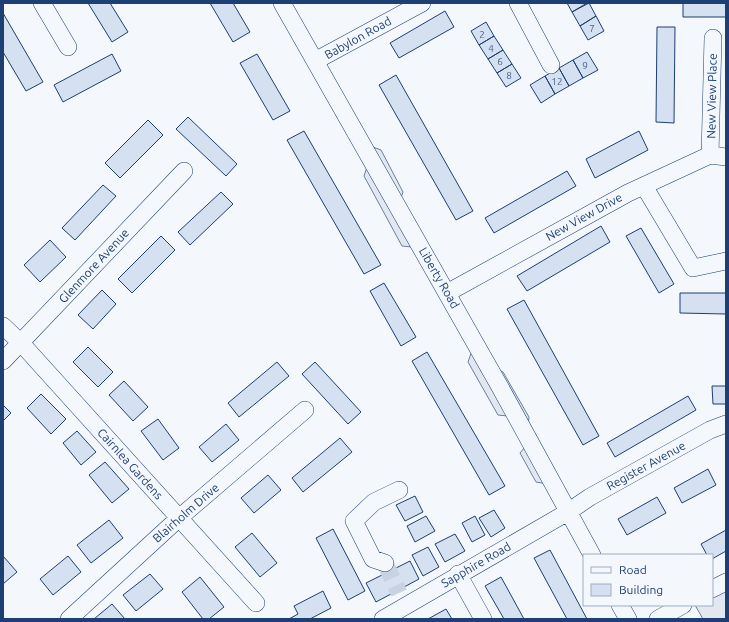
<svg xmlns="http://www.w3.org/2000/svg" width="729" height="622" viewBox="0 0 729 622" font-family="Ubuntu,sans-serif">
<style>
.parking{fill:#e3e8f0;stroke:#687fa3}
.building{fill:#d5e0f0;stroke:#1d3f73}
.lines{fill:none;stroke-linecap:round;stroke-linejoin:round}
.minor-tunnel{stroke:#c9d2e0;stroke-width:17;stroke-dasharray:17 8;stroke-linecap:butt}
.minor-casing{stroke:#1d3f73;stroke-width:18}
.minor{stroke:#f4f7fb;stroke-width:17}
.labels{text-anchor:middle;stroke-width:3;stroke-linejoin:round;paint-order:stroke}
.number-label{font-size:10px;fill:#4b6792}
.street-label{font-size:12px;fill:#1d3f73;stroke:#f4f7fb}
</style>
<rect width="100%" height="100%" fill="#f4f7fb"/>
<path class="parking" d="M362 143 381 150 403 192 398 207 422 248 402 246 364 176 370 158Z
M475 342 487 364 503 372 529 417 527 436 517 417 498 415 468 362Z
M530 441 554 485 536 482 520 453Z
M726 582V619H703L695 605H712V589Z"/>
<path class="building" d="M88 3H110L128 32 112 42Z
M210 3H233L250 32 233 42Z
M567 3H587L572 12Z
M589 3 596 16 580 26 572 12Z
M683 3H726V17H683Z
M445 11 454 27 399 58 390 43Z
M3 13 43 82 26 91 3 52Z
M596 16 604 31 588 40 580 26Z
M486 22 494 36 479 45 471 31Z
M657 27H675L674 123 656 122Z
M494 36 503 50 488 59 479 45Z
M503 50 512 64 497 73 488 59Z
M587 52 598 70 583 78 573 60Z
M112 54 121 71 63 102 54 85Z
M257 54 290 111 273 120 240 63Z
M573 60 583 78 569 86 559 68Z
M512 64 521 78 506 87 497 73Z
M559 68 569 86 555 94 545 76Z
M396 75 473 211 456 220 379 85Z
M545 76 555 94 541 103 530 85Z
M188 117 237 164 226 176 176 129Z
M148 120 163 135 120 178 105 163Z
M304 131 381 265 364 274 287 140Z
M639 131 648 150 595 178 586 159Z
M567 171 576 186 494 233 485 218Z
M103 185 116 196 75 240 62 228Z
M221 192 233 204 190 245 178 232Z
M601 226 610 242 527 291 517 276Z
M641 228 674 284 659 293 626 236Z
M161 236 175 250 132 293 118 279Z
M50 240 66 257 40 282 24 265Z
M384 283 416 337 401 346 370 291Z
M102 290 116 304 93 329 78 315Z
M680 293H726V314L680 313Z
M524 300 599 436 583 445 507 309Z
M88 347 113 372 98 387 73 362Z
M427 352 505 486 489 495 412 361Z
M277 362 289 376 239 417 228 403Z
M315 362 361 412 348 424 302 374Z
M124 381 148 407 133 421 109 395Z
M712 386H726V404H713Z
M41 394 66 419 51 434 27 408Z
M688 396 696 410 615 457 607 443Z
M3 405 11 413 3 421Z
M158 419 179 448 163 460 141 431Z
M226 424 239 440 212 462 199 447Z
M77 431 96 452 81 465 63 443Z
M340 438 352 452 303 492 292 478Z
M105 462 129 489 112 503 89 475Z
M708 469 716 485 682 503 674 488Z
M268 475 281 490 254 513 241 498Z
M415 496 423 512 405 521 396 505Z
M657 497 666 513 627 535 618 519Z
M494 510 505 528 491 537 479 518Z
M426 516 435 531 415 542 407 526Z
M475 516 485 535 472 542 462 523Z
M109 520 123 538 91 563 77 545Z
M333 529 365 591 348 600 316 538Z
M726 530V551L712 559V555H707L701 544Z
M252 533 277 563 260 577 235 547Z
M455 534 465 551 445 562 435 544Z
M428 547 439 567 423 576 412 555Z
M550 550 587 619H567L534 558Z
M3 556 17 572 3 584Z
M68 556 81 572 53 595 40 579Z
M410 561 419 579 376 602 366 583Z
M150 574 163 589 136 611 123 595Z
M200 577 224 607 209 619H203L182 592Z
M501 577 524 619H504L485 586Z
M323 591 331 608 310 619H289L298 614 294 606Z
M112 604 125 619H94Z
M446 609 452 619H428Z"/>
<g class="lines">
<path class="minor-tunnel" d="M385 563 399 593"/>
<g class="minor-casing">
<path id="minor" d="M42 3 68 47
M282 3 500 387 592 555
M518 3 551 65
M315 61 422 3
M710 155 713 38
M644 186 693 268 726 261
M447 293 628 193 710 155 726 157
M3 326 21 343 256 603
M3 361 184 171
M385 563 373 559 354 521 374 502 399 490
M458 574 483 619
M712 589 726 582
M620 605 628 619
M69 619 179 518 305 410
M383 619 568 512 590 497 710 430 726 424
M658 619 683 605"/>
</g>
<use href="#minor" class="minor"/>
</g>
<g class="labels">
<g class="number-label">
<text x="592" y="32">7</text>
<text x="482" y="38">2</text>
<text x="491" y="52">4</text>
<text x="500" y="65">6</text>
<text x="585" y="69">9</text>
<text x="509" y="79">8</text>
<text x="557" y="85">12</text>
</g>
<g class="street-label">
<text transform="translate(358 38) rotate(-29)" y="4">Babylon Road</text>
<text transform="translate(712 96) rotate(-89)" y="4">New View Place</text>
<text transform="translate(584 217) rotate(-29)" y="4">New View Drive</text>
<text transform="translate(94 266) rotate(-47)" y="4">Glenmore Avenue</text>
<text transform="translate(439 278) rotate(60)" y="4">Liberty Road</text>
<text transform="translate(130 464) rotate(48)" y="4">Cairnlea Gardens</text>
<text transform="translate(646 466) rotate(-29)" y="4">Register Avenue</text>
<text transform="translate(186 513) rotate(-41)" y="4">Blairholm Drive</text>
<text transform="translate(476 565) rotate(-30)" y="4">Sapphire Road</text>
</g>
</g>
<rect width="729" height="622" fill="none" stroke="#1d3f73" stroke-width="8"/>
<rect x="583" y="554" width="130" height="52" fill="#f4f7fb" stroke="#9eadc5"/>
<rect x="591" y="567" width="20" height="6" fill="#f4f7fb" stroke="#9eadc5"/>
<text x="619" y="574" font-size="12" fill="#1d3f73">Road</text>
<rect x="591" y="584" width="20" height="12" fill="#d5e0f0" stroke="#9eadc5"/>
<text x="619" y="594" font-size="12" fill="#1d3f73">Building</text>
</svg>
